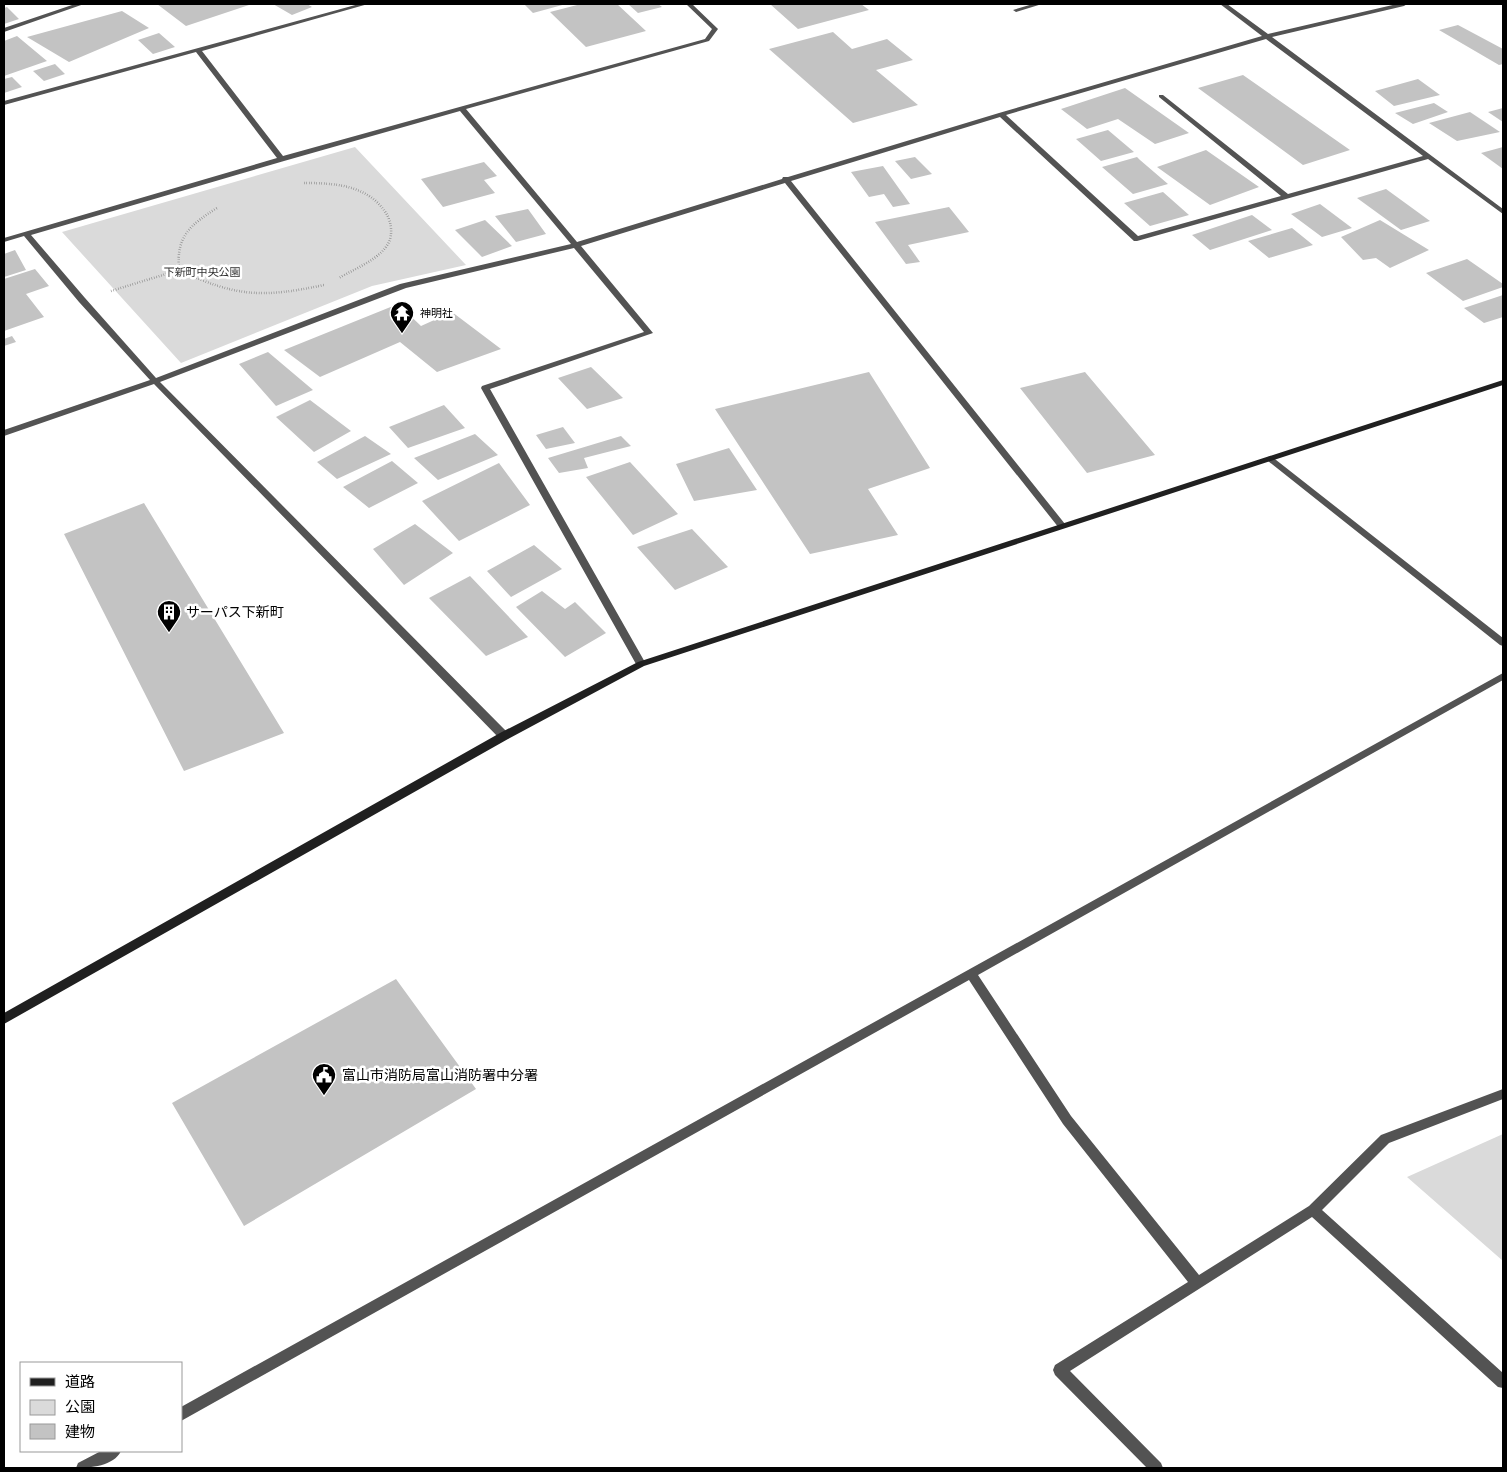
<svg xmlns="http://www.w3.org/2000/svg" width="1507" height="1472" viewBox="0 0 1507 1472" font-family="Overpass,'Noto Sans JP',sans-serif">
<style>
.green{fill:#dadada}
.building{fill:#c3c3c3}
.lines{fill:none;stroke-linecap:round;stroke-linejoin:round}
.path{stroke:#757575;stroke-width:2.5;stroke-dasharray:0.5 2;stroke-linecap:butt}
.street{fill:#535353;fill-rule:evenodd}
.secondary{fill:#202020;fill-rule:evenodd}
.labels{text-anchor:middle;stroke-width:5;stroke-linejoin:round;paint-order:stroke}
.far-park-label{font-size:11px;fill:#313131;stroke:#fff}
.far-poi-label{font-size:11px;fill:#000;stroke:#fff;text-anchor:start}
.poi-label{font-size:14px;fill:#000;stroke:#fff;text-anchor:start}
</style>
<rect width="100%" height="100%" fill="#fff"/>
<path class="green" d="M355 147 466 265 372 286 181 363 62 232Z
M1503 1134V1261L1407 1177Z"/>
<path class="building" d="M157 4H252L186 26Z
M273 4H307L312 7 292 15Z
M524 4H566L533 13Z
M581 4H617L646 31 586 47 550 12Z
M628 4H658L662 7 638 13Z
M770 4H861L869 10 798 29Z
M7 7 19 19 4 24V8Z
M122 11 149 28 69 62 27 37Z
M1458 25 1503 49V64L1499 65 1439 30Z
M833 32 852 49 887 39 913 60 876 70 918 105 853 123 769 49Z
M159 33 175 47 153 54 138 40Z
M17 36 47 61 4 76V41Z
M55 64 65 74 44 81 33 71Z
M1243 75 1350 150 1303 165 1198 88Z
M12 77 22 87 4 93V79Z
M1418 79 1440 95 1394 106 1375 91Z
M1125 88 1189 133 1155 144 1118 119 1087 129 1061 109Z
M1434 103 1448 112 1413 124 1395 113Z
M1503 108V122L1488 112Z
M1470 112 1500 132 1457 141 1429 123Z
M1108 130 1134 152 1101 161 1076 139Z
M1503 147V169L1481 153Z
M1206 150 1259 187 1210 205 1157 167Z
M915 157 932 174 911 179 895 161Z
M1137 157 1140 160 1168 184 1133 194 1102 167Z
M484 162 497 176 484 180 495 193 443 207 421 179Z
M883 166 910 204 893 207 884 194 869 197 851 172Z
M1386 189 1430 221 1401 230 1357 198Z
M1163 192 1189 215 1150 226 1124 203Z
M1320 204 1352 228 1322 237 1291 214Z
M949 207 969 232 908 245 920 262 906 264 875 222Z
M528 209 546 234 516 242 495 216Z
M1252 215 1272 230 1210 250 1192 235Z
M485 220 512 246 482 257 455 230Z
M1380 220 1429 250 1390 268 1376 258 1363 260 1341 237Z
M1292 228 1313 245 1269 258 1248 241Z
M15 250 26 270 4 277V254Z
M1467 259 1503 284V287L1463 301 1426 273Z
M35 269 49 286 26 294 44 317 4 331V279Z
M1503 295V317L1484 323 1464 308Z
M398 304 421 326 452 312 501 349 437 372 400 342 320 377 284 350Z
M12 336 16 342 4 346V339Z
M268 352 313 390 276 406 239 364Z
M591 367 623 398 587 409 558 378Z
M869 372 930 468 868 489 898 535 810 554 715 409Z
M1085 372 1155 455 1087 473 1020 388Z
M310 400 351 431 314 452 276 417Z
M444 405 465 428 408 448 389 427Z
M563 427 575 443 546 449 536 435Z
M475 434 498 455 438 480 414 458Z
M365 436 391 454 337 479 317 462Z
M621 436 631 446 584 458 588 468 559 473 548 458Z
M729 448 757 490 694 501 676 464Z
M392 461 418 483 369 508 343 487Z
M630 462 678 514 633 535 586 477Z
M499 463 530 505 459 541 422 501Z
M144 503 284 733 184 771 64 534Z
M415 524 453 553 404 585 373 549Z
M692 529 728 567 675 590 637 547Z
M534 545 562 569 511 597 487 571Z
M470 576 528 637 486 656 429 598Z
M542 591 565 609 575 602 606 633 565 657 516 607Z
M396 979 476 1089 244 1226 172 1103Z"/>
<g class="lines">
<path class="path" d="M304 183C335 183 368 185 386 213 391 221 393 233 389 242 381 259 354 269 339 278
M179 270C176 236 190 225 217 208
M111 291 179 270C236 297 262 298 324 285"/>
<path class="street" d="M75 4H84L4 32V28Z
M359 4H368L202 51 283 156 705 39 712 29 686 4H692L717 28 718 29 709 41 466 109 577 242 782 179 783 177H788L999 113 1262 36 1220 4H1227L1268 34 1397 4H1407L1404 6 1272 37 1503 209V214L1428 159 1137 241H1134L1000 117 791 181 1065 524 1066 526 1065 528H1059L785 183 581 246 653 333 490 389 646 664 641 667 636 664 481 388 482 386 644 332 574 248 406 288 160 382 508 733 509 736 508 739H500L154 384 4 436V430L150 380 79 302 24 236 4 242V238L277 158 196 52 4 105V101ZM1266 39 1423 156 1288 194 1163 95H1159V97L1281 196 1138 236 1006 115ZM460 111 571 244 400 284 156 378 85 298 31 235 284 161Z
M1033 4H1042L1016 12 1013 10Z
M1271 456 1503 638V646L1500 645 1268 461 1267 459 1268 457Z
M1503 673V680L978 975 1071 1116 1199 1275 1309 1206 1381 1135 1503 1089V1099L1389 1143 1322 1210 1503 1373V1388L1498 1387 1312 1217 1070 1371 1161 1463 1163 1468H1147L1055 1375 1053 1370 1055 1365 1188 1282 1063 1124 969 980 181 1421V1407Z
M101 1451H121C114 1466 90 1468 76 1468L78 1463Z"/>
<path class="secondary" d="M1503 380V385L644 666 508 739 4 1024V1013L500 733 638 662Z"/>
</g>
<defs>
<g id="temple-pin" transform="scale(1.25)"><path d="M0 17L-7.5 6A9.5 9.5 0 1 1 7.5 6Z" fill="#000" stroke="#fff"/><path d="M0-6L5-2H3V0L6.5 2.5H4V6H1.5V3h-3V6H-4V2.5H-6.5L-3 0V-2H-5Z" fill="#fff"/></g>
<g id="building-pin" transform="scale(1.25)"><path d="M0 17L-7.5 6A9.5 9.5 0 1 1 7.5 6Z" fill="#000" stroke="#fff"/><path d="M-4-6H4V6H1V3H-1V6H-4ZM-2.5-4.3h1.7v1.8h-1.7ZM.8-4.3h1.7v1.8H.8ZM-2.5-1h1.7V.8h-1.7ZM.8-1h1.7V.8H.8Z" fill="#fff"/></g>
<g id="civic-pin" transform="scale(1.25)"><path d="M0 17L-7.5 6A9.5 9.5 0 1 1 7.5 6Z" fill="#000" stroke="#fff"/><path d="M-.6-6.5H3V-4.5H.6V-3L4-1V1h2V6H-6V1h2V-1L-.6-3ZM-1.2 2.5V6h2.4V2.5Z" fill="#fff"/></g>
</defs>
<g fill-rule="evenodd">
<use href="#temple-pin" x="402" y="313"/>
<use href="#building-pin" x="169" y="612"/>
<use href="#civic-pin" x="324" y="1075"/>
</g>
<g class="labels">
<g class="far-park-label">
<text x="202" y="276">下新町中央公園</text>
</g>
<g class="far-poi-label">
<text x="420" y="317">神明社</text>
</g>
<g class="poi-label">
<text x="186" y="617">サーパス下新町</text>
<text x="342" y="1080">富山市消防局富山消防署中分署</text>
</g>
</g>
<rect width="1507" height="1472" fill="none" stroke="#000000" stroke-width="10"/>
<rect x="20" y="1362" width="162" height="90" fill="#ffffff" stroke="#999999"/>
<rect x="30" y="1378" width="25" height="8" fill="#202020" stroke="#999999"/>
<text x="65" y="1387" font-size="15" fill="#000000">道路</text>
<rect x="30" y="1400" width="25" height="15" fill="#dadada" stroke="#999999"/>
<text x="65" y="1412" font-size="15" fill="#000000">公園</text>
<rect x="30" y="1424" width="25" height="15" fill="#c3c3c3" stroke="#999999"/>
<text x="65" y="1437" font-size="15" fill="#000000">建物</text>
</svg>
